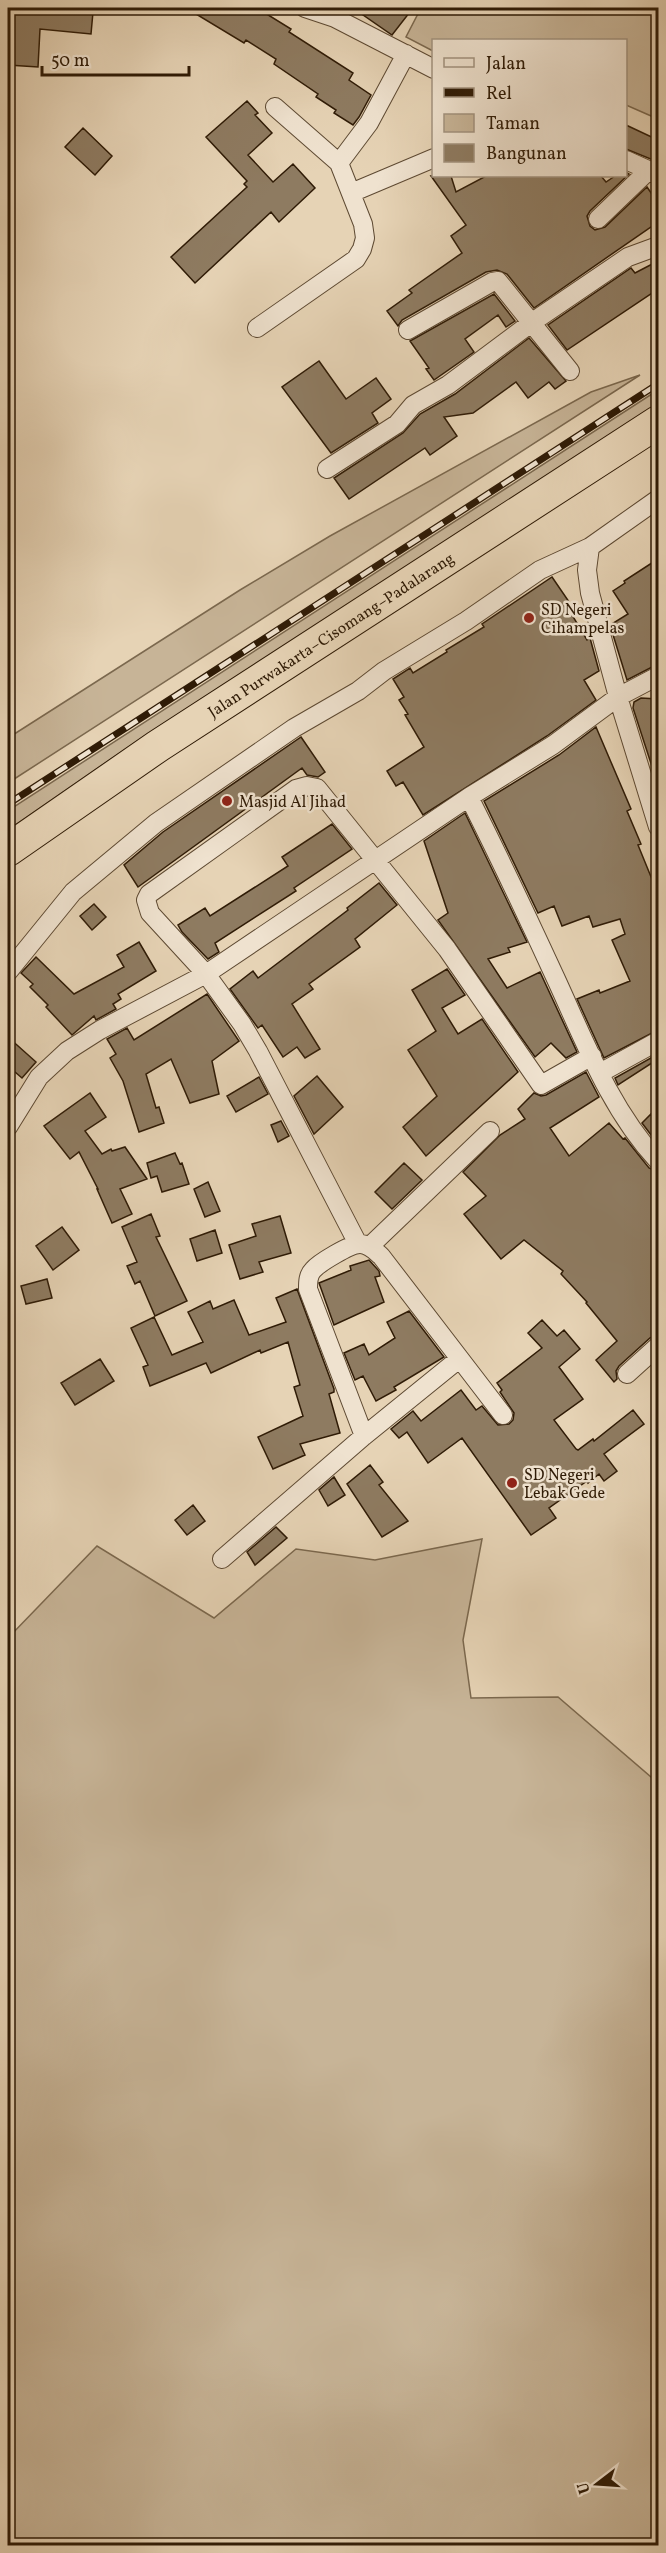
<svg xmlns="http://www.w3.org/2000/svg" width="666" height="2553" viewBox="0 0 666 2553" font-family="Vollkorn,serif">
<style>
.green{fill:#c7b497;stroke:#7b684e;stroke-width:1.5}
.building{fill:#8e7b61;stroke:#2f1b06;stroke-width:1.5}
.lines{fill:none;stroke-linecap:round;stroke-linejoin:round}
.minor-casing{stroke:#5d4932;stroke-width:20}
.trunk-casing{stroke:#2f1b06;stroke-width:34}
.minor{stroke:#efe2cf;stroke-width:18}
.trunk{stroke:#e6d3b5;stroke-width:32}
.rail-casing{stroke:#2f1b06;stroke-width:7}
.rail{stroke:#efe2cf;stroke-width:4.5;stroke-dasharray:14;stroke-linecap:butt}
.poi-dot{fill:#8f2418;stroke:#efe2cf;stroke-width:2}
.labels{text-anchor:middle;stroke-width:5;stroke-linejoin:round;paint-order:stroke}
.poi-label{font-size:16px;fill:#2f1b06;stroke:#efe2cf;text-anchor:start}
.street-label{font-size:16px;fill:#2f1b06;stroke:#efe2cf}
</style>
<rect width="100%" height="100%" fill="#e6d3b5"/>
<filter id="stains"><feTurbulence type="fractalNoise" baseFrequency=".00333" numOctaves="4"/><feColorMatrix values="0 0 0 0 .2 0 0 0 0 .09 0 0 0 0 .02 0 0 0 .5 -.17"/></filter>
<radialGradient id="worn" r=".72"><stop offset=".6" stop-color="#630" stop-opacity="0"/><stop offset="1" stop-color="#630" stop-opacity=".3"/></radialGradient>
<path class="green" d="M421 8H658V119L626 105V40H434L433 51 406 37Z
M640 375 8 783V738L240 590 330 536 591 392Z
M658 390V404L140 739 8 830V811L12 808Z
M482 1539 463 1640 471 1698 558 1697 658 1783V2545H8V1638L97 1546 214 1618 296 1549 375 1560Z"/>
<path class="building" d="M8 8H47L93 12 91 34 40 29 38 67 8 65Z
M186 8H257L291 29 289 32 353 73 349 80 371 95 359 117 353 125 334 113 336 110 316 97 318 94 274 64 276 59 246 40 244 43Z
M353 8H413L392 35Z
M247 101 258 113 255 115 272 133 248 155 273 182 293 164 315 188 279 222 271 212 195 283 171 257 247 187 244 184 247 181 206 137Z
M626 125 658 140V162L626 149Z
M83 128 112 156 95 175 65 147Z
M626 172 629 174 590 211 587 216 590 226 595 230 605 227 647 187 658 203V222L534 308 507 274 497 270 486 272 402 320 398 326 387 311 412 293 409 290 462 253 451 236 466 225 431 176H451L456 192 486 176H601L606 182 615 176H626Z
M658 261V289L567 350 548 325 631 268 635 273Z
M494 294 515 321 506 327 498 315 465 339 474 352 434 380 426 369 429 368 410 341Z
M529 338 566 381 555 389 549 382 528 398 516 382 473 413 444 417 457 436 430 455 425 448 349 499 334 478 403 433 420 414 455 394Z
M319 361 346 399 376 378 391 399 372 413 378 423 331 453 282 387Z
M658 559V664L627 680 610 625 628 614 613 591 625 583 624 581Z
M552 577 576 612 572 615 587 640 590 638 599 671 584 680 596 700 547 736 423 815 403 782 396 786 387 771 424 747 405 715 408 714 399 700 404 697 393 679 410 668 413 673 447 652 446 650 484 627 482 624Z
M641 698 658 699V785L633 708 634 702Z
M596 727 631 809 627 811 641 844 638 845 658 894V1030L604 1058 577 999 599 990 600 993 630 981 612 940 625 934 620 919 593 927 589 916 562 926 554 906 538 913 484 801 559 755Z
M301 737 325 772 318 777 307 775 302 768 138 887 124 865 163 832Z
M465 813 527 942 508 948 510 952 488 959 507 988 540 972 577 1052 566 1058 551 1043 535 1057 438 920 448 913 424 841Z
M332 824 352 849 294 888 296 891 215 943 219 952 208 959 182 932 178 925 205 908 210 916 288 866 282 857Z
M379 883 397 905 355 939 360 947 309 984 313 989 292 1004 320 1049 305 1058 297 1047 283 1057 262 1025 258 1028 230 989 253 971 258 978 348 910 347 908Z
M94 904 106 917 92 930 80 916Z
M139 942 156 971 118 994 121 999 113 1004 116 1009 96 1020 94 1016 72 1035 46 1007 48 1005 30 987 33 984 21 973 36 957 74 994 124 967 117 955Z
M447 969 465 995 442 1008 458 1034 482 1019 518 1072 426 1156 403 1127 437 1096 408 1050 436 1031 412 990Z
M207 994 239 1041 212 1061 219 1094 190 1103 171 1059 146 1074 156 1108 159 1107 164 1123 139 1132 123 1081 110 1058 116 1054 107 1039 127 1028 134 1040Z
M8 1037 36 1062 22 1078 8 1066Z
M658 1054V1059L618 1085 615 1078Z
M586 1072 599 1097 550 1128 569 1156 609 1123 623 1139 625 1138 649 1168 658 1172V1335L650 1338 619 1366 616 1371 617 1379 614 1382 596 1360 617 1341 586 1303 587 1302 561 1274 563 1271 524 1240 501 1259 464 1214 486 1196 463 1172 500 1135 525 1119 518 1109 534 1093 541 1096 546 1095Z
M317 1076 343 1107 314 1134 294 1096Z
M259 1077 268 1094 236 1112 227 1096Z
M90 1093 106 1117 85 1131 102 1154 111 1149 112 1151 125 1147 147 1179 120 1189 132 1214 112 1223 97 1189H98L79 1152 70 1159 44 1126Z
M651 1114 658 1123V1144L642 1123Z
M281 1121 289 1136 278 1142 271 1125Z
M175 1153 180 1164 182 1163 189 1184 162 1192 157 1176 151 1178 147 1163Z
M404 1163 422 1180 392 1209 375 1192Z
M208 1182 220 1211 205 1217 194 1189Z
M151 1214 160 1236 156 1237 187 1301 155 1316 140 1281 135 1284 127 1266 137 1262 122 1227Z
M280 1216 291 1253 259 1262 263 1272 240 1279 229 1245 256 1236 252 1224Z
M62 1227 79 1250 53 1270 36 1246Z
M215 1230 222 1253 197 1261 190 1239Z
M369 1260 379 1271 380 1276 375 1277 384 1302 334 1325 319 1283 351 1270 350 1266Z
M47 1279 52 1298 26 1304 21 1286Z
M297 1289 334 1389V1392L329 1394 340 1433 300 1444 305 1455 273 1469 258 1437 303 1416 294 1387 300 1385 288 1342 261 1353 260 1350 211 1373 206 1363 150 1386 143 1367 148 1365 131 1328 154 1317 172 1355 203 1342 188 1312 210 1301 213 1309 234 1300 249 1335 286 1322 276 1298Z
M409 1311 444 1357 394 1387 396 1390 376 1401 363 1376 355 1380 344 1353 364 1344 369 1355 395 1338 387 1322Z
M542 1320 557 1336 564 1330 580 1349 559 1367 583 1399 554 1420 576 1449 578 1450 593 1439 594 1441 633 1410 644 1424 604 1454 617 1471 604 1481 599 1474 588 1483 587 1481 549 1508 556 1518 531 1535 462 1438 428 1463 407 1432 399 1438 391 1429 413 1411 421 1421 461 1390 476 1410 482 1406 498 1425 509 1424 513 1420 514 1413 500 1392 502 1390 497 1383 542 1348 528 1333Z
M100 1359 114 1381 75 1405 61 1383Z
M370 1465 383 1482 379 1485 408 1521 382 1537 347 1484Z
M334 1477 345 1495 328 1506 319 1490Z
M193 1505 205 1521 187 1535 175 1520Z
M276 1527 287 1538 255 1565 247 1552Z"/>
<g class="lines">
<g class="minor-casing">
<path id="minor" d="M305 8 335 18 434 69
M275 107 339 163
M626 160 657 174
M351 193 434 158
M598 219 649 170
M257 328 356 259 362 249 365 238 363 224 339 163 369 123 406 54
M408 330 492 282 498 281 570 371
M327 469 397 424 413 405 448 385 531 323 628 257 658 246
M658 499 590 547 587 570 590 593 618 697 658 827
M469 797C499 857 528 918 556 979 585 1042 610 1109 658 1161
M8 972 73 892 156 823 294 728 358 691 384 671 466 621 540 570 590 547
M600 1073 658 1041
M8 1127 39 1077 67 1051 100 1030 206 974 469 797 553 745 618 697 658 676
M358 1244 258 1051 242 1024 206 974 150 913 146 900 149 894 296 789 307 786 317 788 447 949 541 1085 592 1056
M370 1246 490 1131
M627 1374 658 1346
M364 1436 308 1289C308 1282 308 1275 313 1270 319 1263 350 1244 360 1244 369 1244 374 1250 381 1256L503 1415
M222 1559 364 1436 459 1359"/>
</g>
<g class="trunk-casing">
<g id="trunk">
<path id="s1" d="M8 850 158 746 658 422"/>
</g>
</g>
<use href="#minor" class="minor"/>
<use href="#trunk" class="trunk"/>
<g class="rail-casing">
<path id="rail" d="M8 804 658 384"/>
</g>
<use href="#rail" class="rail"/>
</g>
<g class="poi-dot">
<circle cx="529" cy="618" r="6"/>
<circle cx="227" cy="801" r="6"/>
<circle cx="512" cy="1483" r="6"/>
</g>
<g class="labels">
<g class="poi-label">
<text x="541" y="615">SD Negeri<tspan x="541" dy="18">Cihampelas</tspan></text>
<text x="239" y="807">Masjid Al Jihad</text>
<text x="524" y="1480">SD Negeri<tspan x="524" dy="18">Lebak Gede</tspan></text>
</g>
<g class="street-label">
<text dy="6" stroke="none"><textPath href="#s1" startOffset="388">Jalan Purwakarta–Cisomang–Padalarang</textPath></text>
</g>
</g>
<rect width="666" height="2553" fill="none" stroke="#e6d3b5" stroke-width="30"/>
<rect x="9" y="9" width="648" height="2535" fill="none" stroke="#2f1b06" stroke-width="3"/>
<rect x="15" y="15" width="636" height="2523" fill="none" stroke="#2f1b06" stroke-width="1.5"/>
<rect x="432" y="39" width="195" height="138" fill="#efe2cf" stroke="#a2927f" stroke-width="1.5"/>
<rect x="444" y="58" width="30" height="9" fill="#efe2cf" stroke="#a2927f" stroke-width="1.5"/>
<text x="486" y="69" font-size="18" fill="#2f1b06">Jalan</text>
<rect x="444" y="88" width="30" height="9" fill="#2f1b06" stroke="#a2927f" stroke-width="1.5"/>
<text x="486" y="99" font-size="18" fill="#2f1b06">Rel</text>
<rect x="444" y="114" width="30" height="18" fill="#c7b497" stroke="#a2927f" stroke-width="1.5"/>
<text x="486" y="129" font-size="18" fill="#2f1b06">Taman</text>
<rect x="444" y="144" width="30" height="18" fill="#8e7b61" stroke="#a2927f" stroke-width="1.5"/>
<text x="486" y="159" font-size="18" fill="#2f1b06">Bangunan</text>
<g transform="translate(597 2484) rotate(253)" stroke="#efe2cf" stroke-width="4.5" paint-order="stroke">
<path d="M0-4.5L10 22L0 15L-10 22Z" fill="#2f1b06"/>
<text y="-9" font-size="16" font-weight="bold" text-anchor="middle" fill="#2f1b06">U</text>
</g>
<path d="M42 66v9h147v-9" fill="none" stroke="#2f1b06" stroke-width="3"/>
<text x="51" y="66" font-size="18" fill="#2f1b06" stroke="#efe2cf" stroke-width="4.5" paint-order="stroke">50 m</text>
<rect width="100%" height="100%" filter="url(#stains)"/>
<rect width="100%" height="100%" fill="url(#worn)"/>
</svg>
